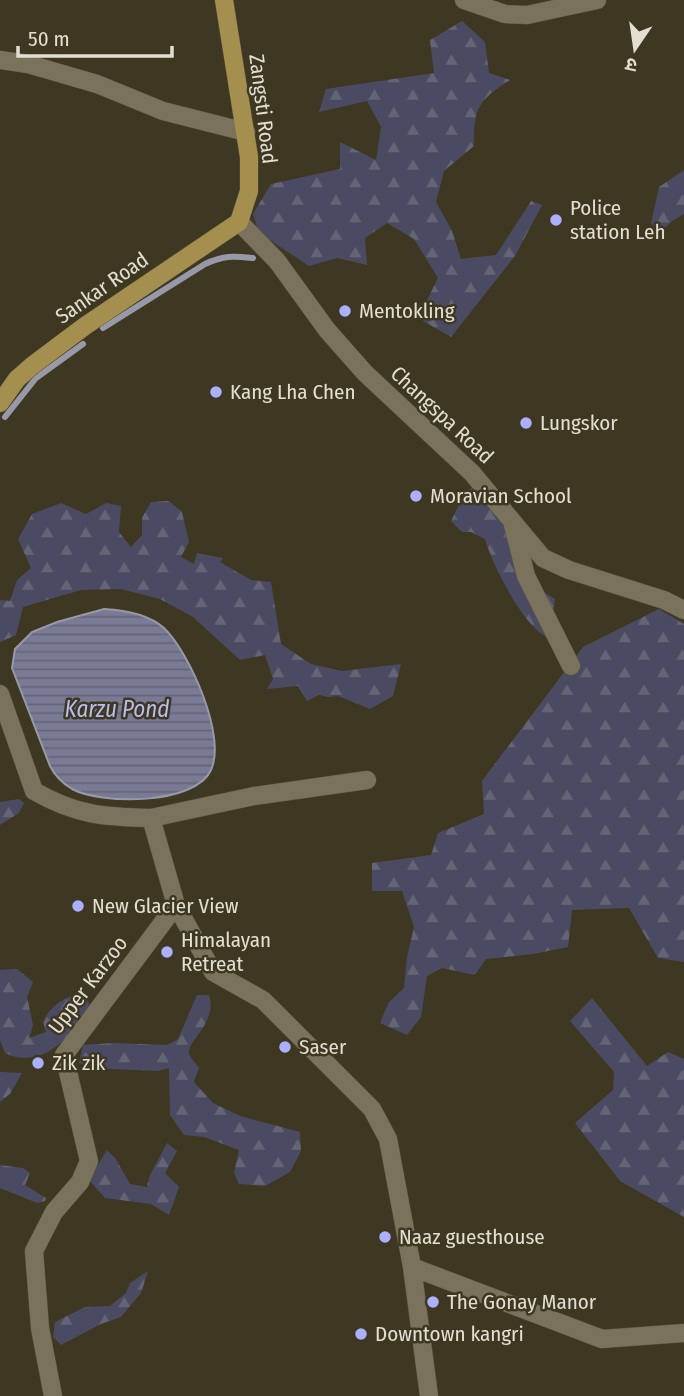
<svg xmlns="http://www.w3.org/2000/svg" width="684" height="1396" viewBox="0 0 684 1396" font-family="'Fira Sans Condensed','Noto Sans Devanagari',sans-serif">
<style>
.forest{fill:url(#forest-firs)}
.water{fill:url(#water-rules);stroke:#9899a8;stroke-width:2}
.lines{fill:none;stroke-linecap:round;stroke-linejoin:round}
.stream{stroke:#9899a8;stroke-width:6}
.minor-casing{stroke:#5a5442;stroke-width:19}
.major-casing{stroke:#5a5442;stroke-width:19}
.minor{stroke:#7a725b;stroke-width:18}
.major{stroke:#a58f4f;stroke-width:18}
.poi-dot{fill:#acaffb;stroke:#3e3722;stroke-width:2.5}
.labels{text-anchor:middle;stroke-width:5;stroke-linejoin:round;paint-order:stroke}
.street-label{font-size:21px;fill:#e2ded1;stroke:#3e3722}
.poi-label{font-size:21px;fill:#e2ded1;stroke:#3e3722;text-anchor:start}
.water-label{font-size:23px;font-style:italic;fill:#b8bcee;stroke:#3e3722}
</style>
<defs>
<pattern id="forest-firs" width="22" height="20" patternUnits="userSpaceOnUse" patternTransform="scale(1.75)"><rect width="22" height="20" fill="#4a4b62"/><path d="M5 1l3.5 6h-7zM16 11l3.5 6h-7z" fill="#646477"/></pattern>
<pattern id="water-rules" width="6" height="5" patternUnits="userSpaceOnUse" patternTransform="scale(1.75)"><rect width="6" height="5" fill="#797b96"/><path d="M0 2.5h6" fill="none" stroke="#646573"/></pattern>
</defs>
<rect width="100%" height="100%" fill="#3e3722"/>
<path class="forest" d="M462 21 485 42 489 73 510 80C479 100 473 108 474 146L444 171 436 202 452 231 461 259 496 255 531 201 542 205 515 256 451 337 418 318 438 278 414 239 387 223 365 238 367 265 337 258 309 266 259 233 253 214 271 184 340 169V142L376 160 381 127 367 101 319 112 326 89 434 73 430 40Z
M684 170V214L672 221 659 234 651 223 659 187Z
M471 488C502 507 538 541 533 580L544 592 555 599 553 616 565 632V639C560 639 554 640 549 638 524 629 492 564 485 539L471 532H462L451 521 464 495Z
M169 501 182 512 189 542 181 557 194 564 197 553 223 558 220 562 251 580 271 582 281 644 311 664 342 671 401 664 393 696 370 709 338 696 328 697 319 695 307 701 298 686 267 689 273 679 265 655 240 660 193 617 160 599 121 589 81 590 23 607 16 635 0 642V600L10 601 17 580 31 568 18 539 32 514 61 503 86 514 106 503 121 506 119 532 131 547 142 535V518L151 502Z
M659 609 684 624V962L658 958 629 908 572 910 568 947 533 954 486 959 475 975 442 968 427 976 421 1017 407 1035 380 1023 389 1002 404 988 407 957 414 927 402 891H372V863L431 855 438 833 484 814 482 781 583 647Z
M19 799 24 803 19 813 0 825V802Z
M17 969 33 982 27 997 33 1025 29 1038 46 1032 43 1022C50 1006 65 996 82 993L90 1005C74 1036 41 1071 5 1053L0 1040V970Z
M197 995H209C218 1022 187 1041 189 1053 190 1058 196 1063 199 1068L194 1082 213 1103 240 1116 300 1132 301 1151 290 1172 265 1186 239 1184 234 1173 239 1150 204 1137 184 1135 170 1115 169 1068 158 1071 90 1068 79 1063 83 1045 113 1043 167 1045 178 1039Z
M592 998 647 1066 668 1052 684 1059V1217L620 1181 575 1123 613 1090 614 1072 570 1021Z
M0 1072 22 1073 10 1094 0 1102Z
M167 1143 177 1151 165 1173 179 1187 169 1215 151 1204 105 1198 89 1180 107 1150 115 1158 130 1184 147 1187 150 1175Z
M0 1165 23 1168 30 1173 25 1185 46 1198 45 1201 37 1203 0 1188Z
M148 1271 141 1293 121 1317 101 1324 61 1345 53 1337 55 1322 85 1307 110 1306 126 1293 130 1283Z"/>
<path class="water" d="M104 609C124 610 148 614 164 628 189 652 227 736 211 770 195 805 102 805 72 789 62 783 55 776 50 766L12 668 15 649 32 632 57 622Z"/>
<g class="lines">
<path class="stream" d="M103 328 205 264C224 255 233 256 253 258
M5 417 36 378 83 344"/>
<g class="minor-casing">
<path id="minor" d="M464 0 505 14 527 15 597 0
M0 60 28 64 97 84 163 111 246 132
M239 222 277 261 327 330 365 373 472 473 543 558 569 570 664 600 684 610
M513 525 526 576 571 666
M0 694 34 791C76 815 103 817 151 818L176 905 64 1055 89 1161 80 1182 54 1212 34 1251 40 1328 53 1396
M151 818 254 796 367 780
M176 905 213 972 263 1000 372 1109 388 1139 412 1267 429 1396
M412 1267 602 1339 684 1333"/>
</g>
<g class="major-casing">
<path id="major" d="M0 403 17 379 33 365 85 326 239 222 249 191V157L224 0"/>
</g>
<use href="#minor" class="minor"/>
<use href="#major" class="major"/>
</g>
<g class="poi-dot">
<circle cx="556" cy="220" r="7"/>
<circle cx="345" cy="311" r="7"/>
<circle cx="216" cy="392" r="7"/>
<circle cx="526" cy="423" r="7"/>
<circle cx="416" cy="496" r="7"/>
<circle cx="78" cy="906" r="7"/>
<circle cx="167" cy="952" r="7"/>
<circle cx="285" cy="1047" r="7"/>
<circle cx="38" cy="1063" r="7"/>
<circle cx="385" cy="1237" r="7"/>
<circle cx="433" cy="1302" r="7"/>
<circle cx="361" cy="1334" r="7"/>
</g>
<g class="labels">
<g class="street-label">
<text transform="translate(263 109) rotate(83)" y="7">Zangsti Road</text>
<text transform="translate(102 288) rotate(-35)" y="7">Sankar Road</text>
<text transform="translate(442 415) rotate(43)" y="7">Changspa Road</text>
<text transform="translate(88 985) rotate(-53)" y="7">Upper Karzoo</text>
</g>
<g class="poi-label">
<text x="570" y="215">Police<tspan x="570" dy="24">station Leh</tspan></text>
<text x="359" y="318">Mentokling</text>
<text x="230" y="399">Kang Lha Chen</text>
<text x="540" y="430">Lungskor</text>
<text x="430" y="503">Moravian School</text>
<text x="92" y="913">New Glacier View</text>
<text x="181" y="947">Himalayan<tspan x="181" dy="24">Retreat</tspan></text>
<text x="299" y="1054">Saser</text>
<text x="52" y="1070">Zik zik</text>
<text x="399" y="1244">Naaz guesthouse</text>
<text x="447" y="1309">The Gonay Manor</text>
<text x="375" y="1341">Downtown kangri</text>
</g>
<g class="water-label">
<text x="117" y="717">Karzu Pond</text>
</g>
</g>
<g transform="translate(635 49) rotate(193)" stroke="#3e3722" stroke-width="5" paint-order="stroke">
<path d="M0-5L12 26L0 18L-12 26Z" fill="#e2ded1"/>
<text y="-10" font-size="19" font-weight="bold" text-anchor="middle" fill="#e2ded1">उ</text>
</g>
<path d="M18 46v10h154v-10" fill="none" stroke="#e2ded1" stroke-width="3.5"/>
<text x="28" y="46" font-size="21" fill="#e2ded1" stroke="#3e3722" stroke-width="5" paint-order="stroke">50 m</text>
</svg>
